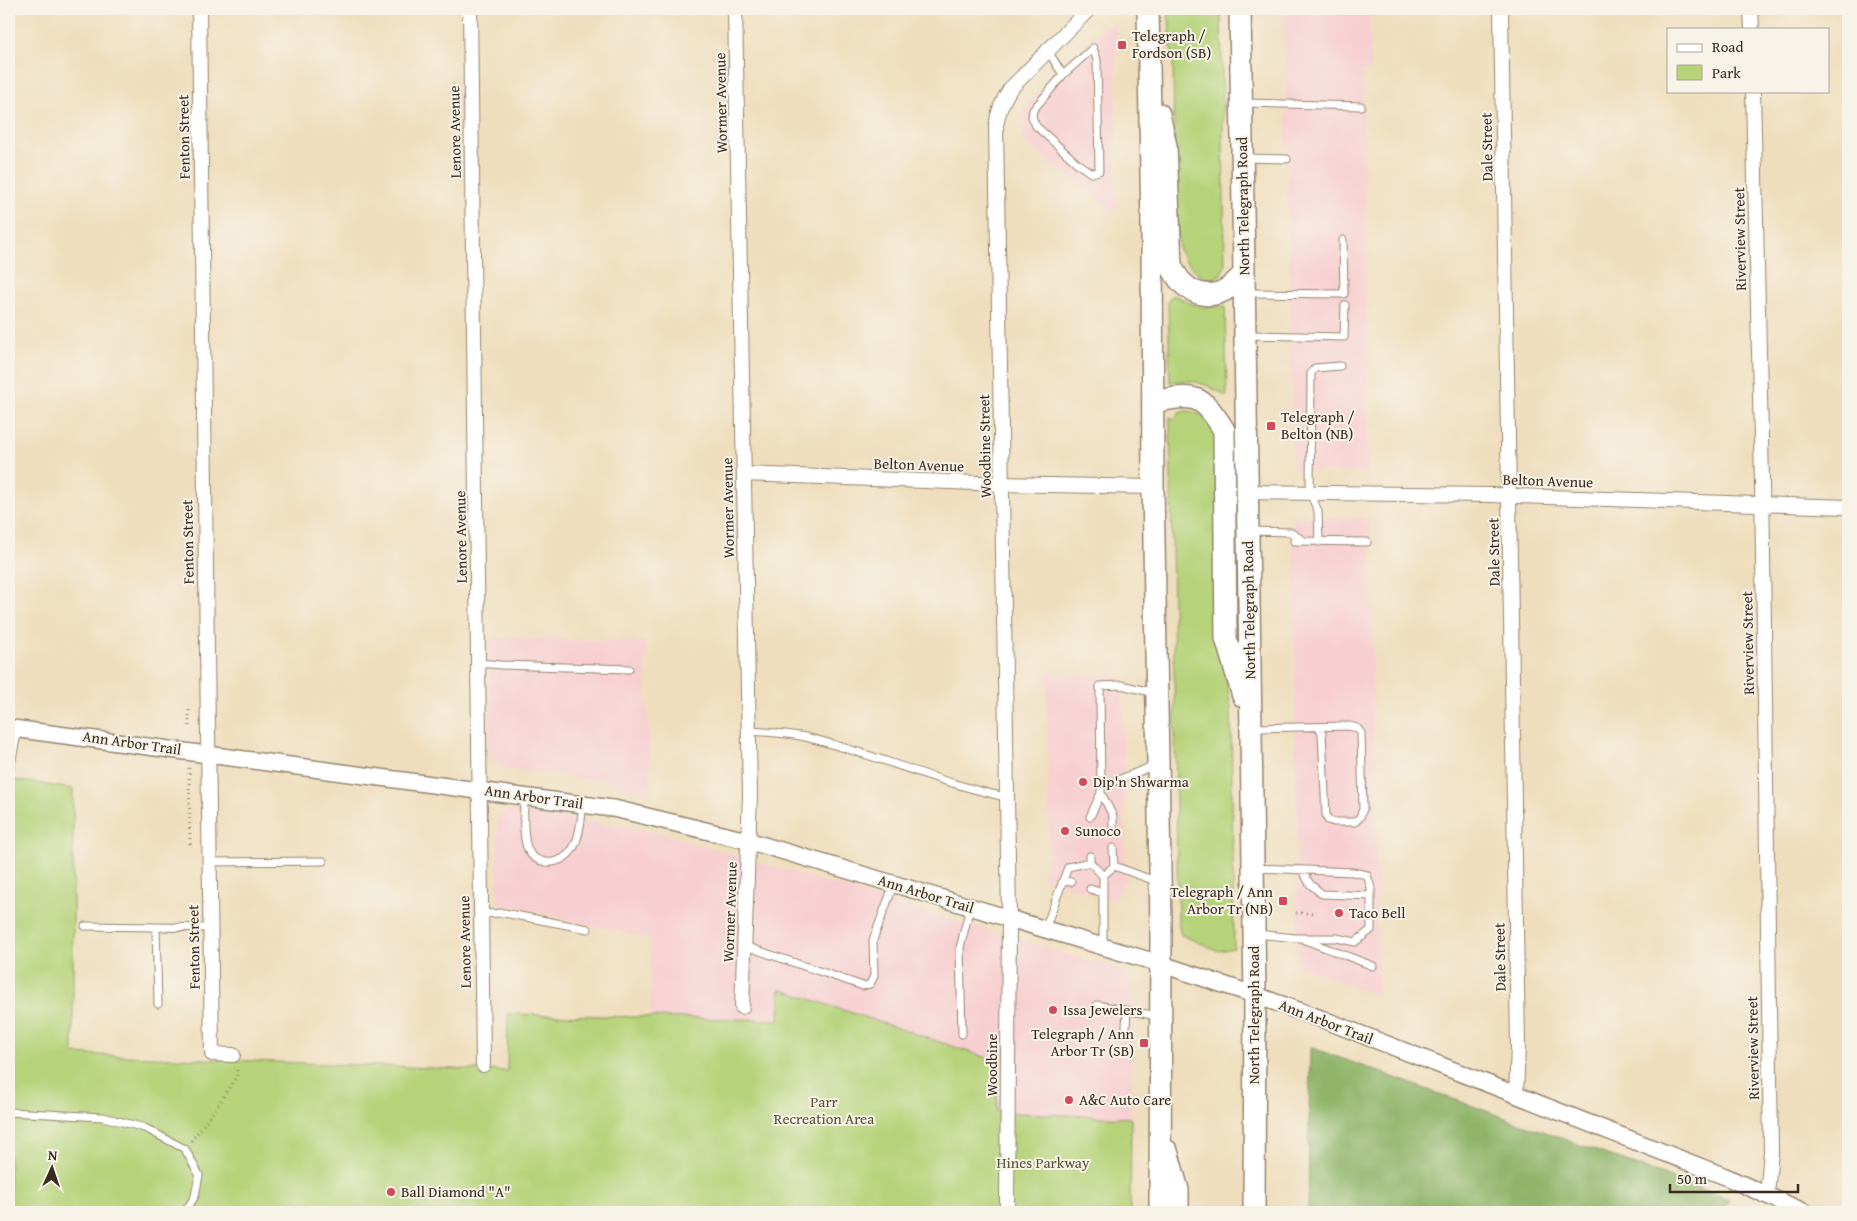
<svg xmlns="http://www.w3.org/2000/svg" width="1857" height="1221" viewBox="0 0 1857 1221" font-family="'Gentium Book Plus',serif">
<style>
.built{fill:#f7cfd1}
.green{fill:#b6d37a;stroke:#787e4c}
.forest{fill:#90b56a;stroke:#667044}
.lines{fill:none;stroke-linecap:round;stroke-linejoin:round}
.service-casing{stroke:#95846e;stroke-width:9}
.minor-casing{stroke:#95846e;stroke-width:16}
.tertiary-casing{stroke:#95846e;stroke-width:19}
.primary-casing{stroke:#95846e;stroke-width:24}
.path{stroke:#95846e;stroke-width:3;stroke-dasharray:1 4;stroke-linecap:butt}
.service{stroke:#fff;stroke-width:7}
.minor{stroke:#fff;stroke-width:14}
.tertiary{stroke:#fff;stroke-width:16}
.primary{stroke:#fff;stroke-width:21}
.poi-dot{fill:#d1495b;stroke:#f7f3e8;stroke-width:2}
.labels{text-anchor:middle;stroke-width:4;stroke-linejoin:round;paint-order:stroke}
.poi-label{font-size:15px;fill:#3b2a1e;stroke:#f7f3e8;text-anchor:start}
.street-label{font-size:15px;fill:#3b2a1e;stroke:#f7f3e8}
.park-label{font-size:15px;fill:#5a5435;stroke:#f7f3e8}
</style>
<rect width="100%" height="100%" fill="#f7f3e8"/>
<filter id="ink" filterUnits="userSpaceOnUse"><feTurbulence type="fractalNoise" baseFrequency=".02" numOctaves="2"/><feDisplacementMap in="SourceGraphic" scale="10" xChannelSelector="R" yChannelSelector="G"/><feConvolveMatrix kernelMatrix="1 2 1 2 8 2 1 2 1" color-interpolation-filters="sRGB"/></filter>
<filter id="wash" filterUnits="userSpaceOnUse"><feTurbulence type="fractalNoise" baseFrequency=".0096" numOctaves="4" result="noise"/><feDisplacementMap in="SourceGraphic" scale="20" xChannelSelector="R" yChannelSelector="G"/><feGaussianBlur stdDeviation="1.12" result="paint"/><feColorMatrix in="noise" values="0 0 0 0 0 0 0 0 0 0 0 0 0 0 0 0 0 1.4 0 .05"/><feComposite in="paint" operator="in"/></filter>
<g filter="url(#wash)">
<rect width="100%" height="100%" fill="#efdebd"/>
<path class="built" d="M1284 9H1369L1371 70 1363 71 1368 472 1293 471Z
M1116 24V213L1021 140 1022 118 1029 103 1105 26Z
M1293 517 1370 519 1378 996 1298 965Z
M491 637 645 642 651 794 603 781 502 768 489 760Z
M1047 673 1122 676 1126 880 1114 900 1041 878 1049 853Z
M510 809 657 832 1121 970 1132 986 1131 1118 997 1112 781 989 779 1020 651 1017 650 939 498 903 497 819Z"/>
<path class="green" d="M1168 9H1221L1225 266 1220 275 1212 279 1206 278 1196 272 1185 260 1179 250 1175 199 1173 63Z
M1172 296H1176L1194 305 1204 307 1225 306 1227 395 1225 396C1204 382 1194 379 1170 382L1168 301Z
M1185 411C1202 410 1209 424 1217 436L1221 649 1231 708 1234 948 1219 951 1181 935 1178 923 1170 417 1174 419 1179 413Z
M9 779 73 789V1054L507 1071 508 1014 779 1020 780 989 997 1061V1112L1131 1118 1130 1212H9Z"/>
<path class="forest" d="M1310 1047 1729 1199 1724 1212H1308Z"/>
</g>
<g filter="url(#ink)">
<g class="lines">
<g class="service-casing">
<path id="service" d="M1048 51 1063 75 1093 48 1097 60 1099 171 1091 173 1078 164 1036 126 1032 117 1033 110 1063 75
M1244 103 1361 106
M1243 158 1287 159
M1247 293 1344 294 1343 240
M1248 335 1344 337 1345 305
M1251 531 1290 532 1304 541
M1294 541 1367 542
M1319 542 1318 511 1310 493 1311 373 1315 368 1340 366
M479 663 501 665 629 669
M1254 728 1349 726 1357 728 1361 733 1363 809 1360 817 1355 822H1334L1328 820 1326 815 1322 733 1319 727
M748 731C767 732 787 733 805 737 873 753 938 783 1006 797
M9 774 18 729
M1101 787 1155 765
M1101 793 1113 816V827
M524 796C524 811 522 837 528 850 532 858 538 861 546 862 550 863 553 862 557 861 580 854 580 825 583 805
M1090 817 1101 793 1100 686 1121 685 1155 693
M209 862 323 861
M1090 862 1103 876V946
M1114 866 1158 882
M1255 868 1353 872 1367 875 1371 888V930L1355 942 1337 938H1296L1257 934
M1302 870 1310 884 1322 894 1371 896
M1103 876 1114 866 1113 848
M1063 880 1071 882
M1090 889 1103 893
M481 914 504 913 588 929
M85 926 156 927
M1045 929 1068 867 1090 862V856
M1305 940 1373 966
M745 946 863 986 870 984 874 976 873 940 894 884
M158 1004 156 927 210 928
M1097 1005 1158 1016
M1126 1026 1127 1011
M962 1034 960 948 970 907
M9 1112 103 1117 145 1128 185 1149 199 1175 195 1196 185 1212"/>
</g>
<g class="minor-casing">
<path id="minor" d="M199 9 212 1054 233 1055
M470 9 483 1065
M735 9 750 795 742 1007
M1501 9 1518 1046 1516 1095
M1751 9 1752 29
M1753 91 1762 482 1771 1152 1767 1195
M744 474 1002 484 1153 487
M1247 492 1491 495 1848 507
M1006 1212 1007 1204 1009 918 996 126C998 111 1002 101 1010 89L1089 9"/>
</g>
<g class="tertiary-casing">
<path id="tertiary" d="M9 728 616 809 749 841 894 884 1161 964 1255 995 1322 1019 1724 1176 1804 1212"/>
</g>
<g class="primary-casing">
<path id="primary" d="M1148 9 1152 228 1153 487 1161 926 1160 1212
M1240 9 1255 995 1254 1212
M1159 114 1166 146 1171 265C1181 290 1206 304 1230 287 1235 283 1240 278 1244 274
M1153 402C1195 394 1201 393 1224 430L1226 638 1243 696
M1167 1151 1178 1190V1212"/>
</g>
<path class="path" d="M189 710V729
M189 768 190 844
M1296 913H1314
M191 1141 217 1107 238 1074 236 1068
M707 1212 709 1210 712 1212"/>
<use href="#service" class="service"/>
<use href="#minor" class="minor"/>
<use href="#tertiary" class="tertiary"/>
<use href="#primary" class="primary"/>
</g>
</g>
<g class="poi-dot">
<rect x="1117" y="40" width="10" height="10" rx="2.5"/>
<rect x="1266" y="421" width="10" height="10" rx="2.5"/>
<circle cx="1083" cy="782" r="5"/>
<circle cx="1065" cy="831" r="5"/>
<rect x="1278" y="896" width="10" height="10" rx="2.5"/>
<circle cx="1339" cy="913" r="5"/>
<circle cx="1053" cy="1010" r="5"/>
<rect x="1139" y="1038" width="10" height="10" rx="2.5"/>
<circle cx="1069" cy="1100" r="5"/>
<circle cx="391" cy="1192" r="5"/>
</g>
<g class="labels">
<g class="poi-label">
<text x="1132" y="41">Telegraph /<tspan x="1132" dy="17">Fordson (SB)</tspan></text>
<text x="1281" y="422">Telegraph /<tspan x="1281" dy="17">Belton (NB)</tspan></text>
<text x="1093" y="787">Dip'n Shwarma</text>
<text x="1075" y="836">Sunoco</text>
<text x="1273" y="897" text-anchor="end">Telegraph / Ann<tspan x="1273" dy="17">Arbor Tr (NB)</tspan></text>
<text x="1349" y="918">Taco Bell</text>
<text x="1063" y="1015">Issa Jewelers</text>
<text x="1134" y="1039" text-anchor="end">Telegraph / Ann<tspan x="1134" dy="17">Arbor Tr (SB)</tspan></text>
<text x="1079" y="1105">A&amp;C Auto Care</text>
<text x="401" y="1197">Ball Diamond "A"</text>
</g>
<g class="street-label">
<text transform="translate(721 103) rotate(-91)" y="5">Wormer Avenue</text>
<text transform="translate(455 132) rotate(-91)" y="5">Lenore Avenue</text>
<text transform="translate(184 137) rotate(-91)" y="5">Fenton Street</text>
<text transform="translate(1487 147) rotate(-91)" y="5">Dale Street</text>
<text transform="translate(1243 206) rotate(-91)" y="5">North Telegraph Road</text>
<text transform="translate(1740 239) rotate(-91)" y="5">Riverview Street</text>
<text transform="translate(985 446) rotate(-91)" y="5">Woodbine Street</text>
<text transform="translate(919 465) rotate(2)" y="5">Belton Avenue</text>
<text transform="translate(1548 481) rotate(2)" y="5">Belton Avenue</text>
<text transform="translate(728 508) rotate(-91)" y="5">Wormer Avenue</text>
<text transform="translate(461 537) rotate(-91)" y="5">Lenore Avenue</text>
<text transform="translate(188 542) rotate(-91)" y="5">Fenton Street</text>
<text transform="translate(1494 552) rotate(-91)" y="5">Dale Street</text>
<text transform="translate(1249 610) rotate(-91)" y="5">North Telegraph Road</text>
<text transform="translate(1748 643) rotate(-91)" y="5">Riverview Street</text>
<text transform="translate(132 743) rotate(8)" y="5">Ann Arbor Trail</text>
<text transform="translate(534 797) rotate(8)" y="5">Ann Arbor Trail</text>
<text transform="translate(926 894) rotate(17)" y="5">Ann Arbor Trail</text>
<text transform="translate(730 912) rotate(-88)" y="5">Wormer Avenue</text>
<text transform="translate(465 942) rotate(-91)" y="5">Lenore Avenue</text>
<text transform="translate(194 947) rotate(-91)" y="5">Fenton Street</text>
<text transform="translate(1500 957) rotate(-91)" y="5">Dale Street</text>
<text transform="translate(1254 1015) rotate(-90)" y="5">North Telegraph Road</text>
<text transform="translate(1326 1022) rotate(21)" y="5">Ann Arbor Trail</text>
<text transform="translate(1753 1048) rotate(-91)" y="5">Riverview Street</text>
<text transform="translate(992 1065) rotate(-90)" y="5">Woodbine</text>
</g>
<g class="park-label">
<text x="824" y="1107">Parr<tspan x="824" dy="17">Recreation Area</tspan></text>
<text x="1043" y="1168">Hines Parkway</text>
</g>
</g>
<rect width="1857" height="1221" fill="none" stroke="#f7f3e8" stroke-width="30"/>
<rect x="1667" y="28" width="162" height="65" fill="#f7f3e8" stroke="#aca397"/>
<rect x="1677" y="44" width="25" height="8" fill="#ffffff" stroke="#aca397"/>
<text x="1712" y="52" font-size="15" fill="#3b2a1e">Road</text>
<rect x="1677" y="65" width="25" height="15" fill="#b6d37a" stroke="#aca397"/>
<text x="1712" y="78" font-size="15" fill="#3b2a1e">Park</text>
<g transform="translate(52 1168) rotate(3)" stroke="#f7f3e8" stroke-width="4" paint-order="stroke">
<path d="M0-4L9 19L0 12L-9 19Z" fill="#3b2a1e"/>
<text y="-8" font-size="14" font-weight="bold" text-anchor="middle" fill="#3b2a1e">N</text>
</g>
<path d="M1670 1184v8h128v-8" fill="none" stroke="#3b2a1e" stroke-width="2.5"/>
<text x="1677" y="1184" font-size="15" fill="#3b2a1e" stroke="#f7f3e8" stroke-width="4" paint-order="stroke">50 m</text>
</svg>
